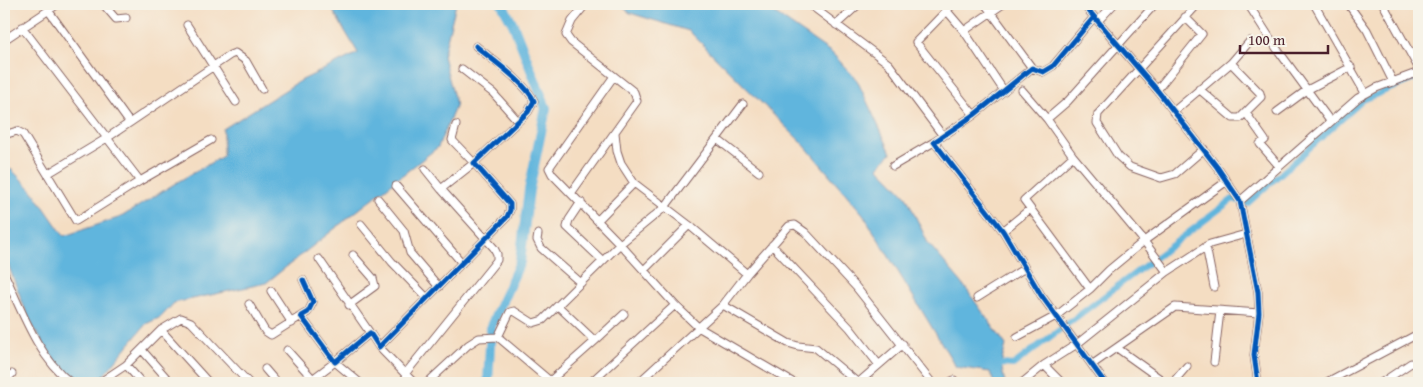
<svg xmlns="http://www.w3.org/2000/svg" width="1423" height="387" viewBox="0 0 1423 387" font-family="'Gentium Book Plus',serif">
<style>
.water{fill:#61b5dd;stroke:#566a84}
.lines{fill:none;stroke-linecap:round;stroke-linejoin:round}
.canal{stroke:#61b5dd;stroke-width:6}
.river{stroke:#61b5dd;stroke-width:10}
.minor-casing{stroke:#866260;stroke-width:9}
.minor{stroke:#fff;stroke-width:7}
.cycleway-casing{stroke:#f7f3e8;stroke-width:8}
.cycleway{stroke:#0057b8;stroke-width:5}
</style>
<rect width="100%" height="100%" fill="#f7f3e8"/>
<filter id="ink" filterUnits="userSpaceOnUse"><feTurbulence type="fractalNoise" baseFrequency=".02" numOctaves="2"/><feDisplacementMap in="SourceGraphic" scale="10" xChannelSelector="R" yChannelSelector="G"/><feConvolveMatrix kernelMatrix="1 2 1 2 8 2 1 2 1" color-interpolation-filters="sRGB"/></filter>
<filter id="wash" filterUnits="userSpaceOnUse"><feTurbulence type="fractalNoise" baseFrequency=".0096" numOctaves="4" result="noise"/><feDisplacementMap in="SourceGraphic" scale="20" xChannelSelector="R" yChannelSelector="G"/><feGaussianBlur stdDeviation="1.12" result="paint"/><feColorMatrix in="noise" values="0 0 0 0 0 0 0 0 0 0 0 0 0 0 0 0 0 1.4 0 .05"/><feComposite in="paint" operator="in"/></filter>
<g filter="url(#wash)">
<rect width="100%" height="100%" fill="#f4ddc2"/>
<path class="water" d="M329 4H456L443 56 456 105 438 147 266 283 174 303 161 317 146 324 103 376 90 383H81L70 378 56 363 30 322 4 254V174L11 169 32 190 64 236 121 217 179 181 223 156V129L298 82 358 53Z
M619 4H761L832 53 857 80 891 153 878 167 906 196 928 243 962 283 1006 345 1001 364 1005 383H994L990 372 956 367 863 214 804 145 689 31 630 13Z"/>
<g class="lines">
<path class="canal" d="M997 371 1001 364 1013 365 1233 199 1247 204 1363 100 1419 77"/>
<path class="river" d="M488 383 491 326 520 262 529 190 546 108 513 24 502 4"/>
</g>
</g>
<g filter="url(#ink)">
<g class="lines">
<g class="minor-casing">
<path id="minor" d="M103 4 116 19 126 18
M809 4 889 64 943 136
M941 4 964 31 1004 91
M953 4 916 42 974 115
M985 4 1032 68
M1083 4 1157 90 1217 167 1240 201 1258 292 1259 313 1254 355 1258 383
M1198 4 1098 114 1097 123 1118 156 1130 167 1161 178 1175 174 1204 149
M1248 4 1277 49 1330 121
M1314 4 1365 93
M1348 4 1367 30 1393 82
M1383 4 1419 69
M48 10 129 122
M1094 17 1053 66 1043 72 1032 68 974 115 934 142 1003 231 1041 295 1105 383
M1098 21 1114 4
M187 25 236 102
M836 25 859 4
M22 27 140 181 211 140
M964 31 1003 4
M4 40 58 4
M462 69 493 93 518 121
M1199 89 1233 118H1240L1261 97 1260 93 1231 63
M1157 90 1202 34 1185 17
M743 104 665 207 620 244 675 305 698 327 794 383
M1173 112 1231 63 1250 41
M1277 112 1307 90 1351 67
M1246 113 1265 140 1260 144 1279 166
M1047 119 1068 101 1155 4
M615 133 617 151 621 163 634 183 689 225 747 274
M4 135 17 131 23 134 76 221 140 181
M717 139 759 172
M1073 156 1024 200 1090 289
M893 166 934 142
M425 169 441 189
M49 173 107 138 230 55 235 53 246 61 262 89
M396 186 462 263
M572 192 637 101 634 92 571 42 566 35 572 21 586 4
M378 199 404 231 410 253 439 287
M1240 201 1358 98 1376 88 1419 72
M581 202 569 220 567 227 603 261
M598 220 634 183
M361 224 392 262 427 298
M1003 231 1030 209
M538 234 537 240 541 248 581 283
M772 245 850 328 879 365
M1206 246 1214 287
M319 259 370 333
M644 270 689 225
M1167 272 1144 241 1227 181
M4 273C22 311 37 356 71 383
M303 280 313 302 308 312 301 316 335 362 370 333 379 347 507 217 510 210V204L474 163 528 112 534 101C526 83 492 60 476 46
M271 291 292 323
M977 298 1025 268
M249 304 265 331 271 335 301 316
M349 305 375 286 373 278 353 255
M723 305 788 343 798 346 816 348 858 383 903 344
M161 330 209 383
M498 337 550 381 548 383
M1017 337 1056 316 1090 289 1109 270 1144 241 1073 156 1047 119 1022 90
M595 341 624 314
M379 347 414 383
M1117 348 1166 383 1175 380 1187 366
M142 350 171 383
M287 350 313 379
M1214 362 1220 311
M1093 364 1175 307 1259 313
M126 365 142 383
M1044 365 1062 383
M265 369 277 383
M405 374 497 260V254L494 248 441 189 474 163 452 140 456 125
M4 381 12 374
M550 381 595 341 558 306
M99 383 126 365 161 330 181 318 191 322 249 383
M307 383 335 362 360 383
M427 383 468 345 479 338 498 337 510 312 514 311 533 323 543 320 620 244 552 174 549 168 614 76
M590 383 675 305
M638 383 723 305 747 274 789 226 795 225 805 232 856 287 932 383
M948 383 954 380
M1022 383 1044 365 1077 344 1167 272 1210 244 1246 234
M1325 383 1414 336
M1381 383 1411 363 1419 364"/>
</g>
<use href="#minor" class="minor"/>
<g class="cycleway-casing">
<path id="cycleway" d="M1083 4 1157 90 1217 167 1240 201 1258 292 1259 313 1254 355 1258 383
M1094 17 1053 66 1043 72 1032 68 974 115 934 142 1003 231 1041 295 1105 383
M303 280 313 302 308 312 301 316 335 362 370 333 379 347 507 217 510 210V204L474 163 528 112 534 101C526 83 492 60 476 46"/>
</g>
<use href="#cycleway" class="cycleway"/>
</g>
</g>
<rect width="1423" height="387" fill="none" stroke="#f7f3e8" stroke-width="20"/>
<path d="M1240 45v8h88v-8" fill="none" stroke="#4a1f2b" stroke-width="2.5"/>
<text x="1248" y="45" font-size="15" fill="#4a1f2b" stroke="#f7f3e8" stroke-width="4" paint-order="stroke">100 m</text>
</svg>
